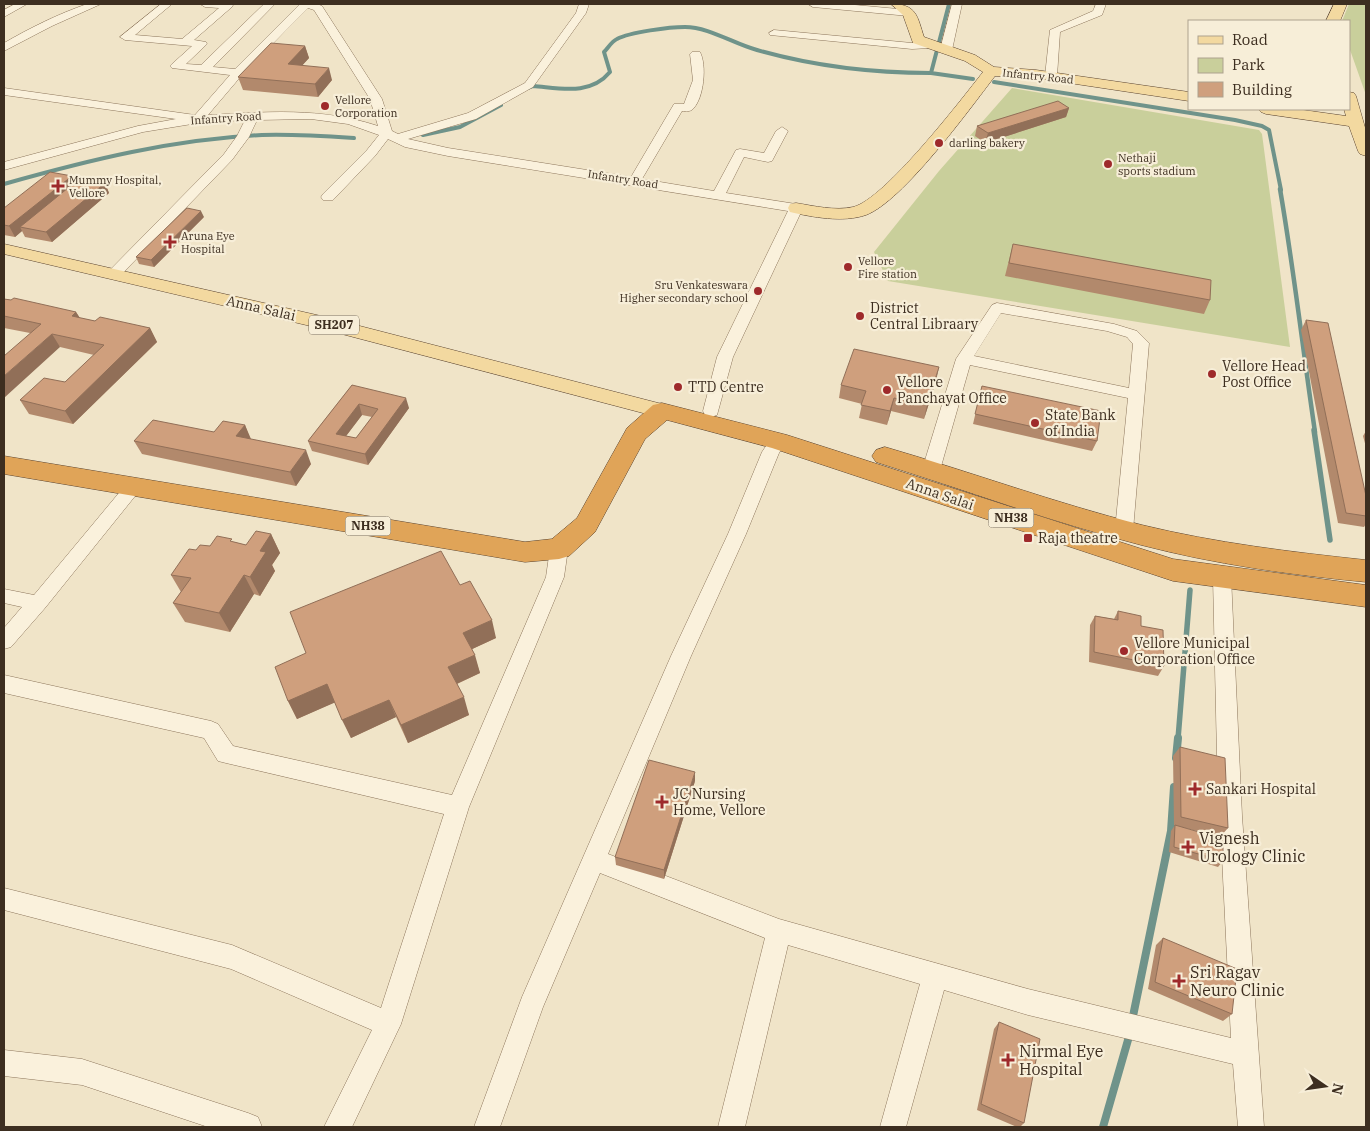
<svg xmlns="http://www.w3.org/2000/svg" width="1370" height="1131" viewBox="0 0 1370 1131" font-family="'IBM Plex Serif',serif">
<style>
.green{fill:#c9cf9b}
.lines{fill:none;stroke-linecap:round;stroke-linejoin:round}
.stream-far3{stroke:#6f938a;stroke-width:4}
.stream-far2{stroke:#6f938a;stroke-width:4.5}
.stream-far1{stroke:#6f938a;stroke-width:5.5}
.stream{stroke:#6f938a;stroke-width:8}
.minor-casing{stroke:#8d765c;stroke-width:1}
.major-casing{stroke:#5b4430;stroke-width:1}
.highway-casing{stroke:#5b4430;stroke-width:1}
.minor{fill:#faf1dc;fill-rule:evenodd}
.major{fill:#f3d9a0;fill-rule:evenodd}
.highway{fill:#e0a458;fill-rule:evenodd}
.wall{fill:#b2896c;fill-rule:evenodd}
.shaded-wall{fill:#916f58}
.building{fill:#cf9f7d;stroke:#916f58;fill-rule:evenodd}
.poi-dot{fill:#9e2a2b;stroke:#f7eed8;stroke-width:2}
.labels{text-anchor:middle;stroke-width:4.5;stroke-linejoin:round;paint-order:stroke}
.far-street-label{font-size:11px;fill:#3d2e20;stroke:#f7eed8}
.far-poi-label{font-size:11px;fill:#3d2e20;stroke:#f7eed8;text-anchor:start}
.shield{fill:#f7eed8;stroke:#756857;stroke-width:1}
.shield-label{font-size:12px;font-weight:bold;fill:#3d2e20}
.street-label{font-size:14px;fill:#3d2e20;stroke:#f7eed8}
.poi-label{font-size:14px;fill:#3d2e20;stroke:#f7eed8;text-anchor:start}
.near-poi-label{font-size:16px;fill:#3d2e20;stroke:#f7eed8;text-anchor:start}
</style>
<rect width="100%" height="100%" fill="#f0e4c8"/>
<path class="green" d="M1349 4H1366V95L1349 47V21H1342Z
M1012 88 1259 130 1262 134 1290 347 888 281 874 252 939 171Z"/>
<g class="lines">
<path class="stream-far3" d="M931 73 973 79
M994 82 1235 120 1262 126 1269 130 1281 190
M528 88 533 86C560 88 590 96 610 72L604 52C608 48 612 41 617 39 630 32 670 27 685 27 709 27 734 44 757 50 813 66 873 73 931 73L949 4
M423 135 460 127 501 105
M4 184C89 160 174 139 262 135 293 134 324 136 354 138"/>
<path class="stream-far2" d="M1280 189C1294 270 1303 351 1315 432"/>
<path class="stream-far1" d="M1314 430 1330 540
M1178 739 1190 590"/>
<path class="stream" d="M1176 758 1178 738
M1132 1021 1171 831 1174 787
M1103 1127 1130 1033"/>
<g class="minor-casing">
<path id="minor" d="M15 4H27L4 17V10Z
M87 4H101L52 26 4 51V43C30 28 58 14 87 4Z
M161 4H172L135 35 182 39 219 8 205 7 200 4H232L233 6 194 40 206 42 207 44 186 64 201 65 264 4H275L213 67 235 69 300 4H317L322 6 382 99 392 131 398 134 468 113 525 83 576 13 579 4H589L586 13 533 87 476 119 408 139 448 148 631 177 674 104H684L693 80 690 54 692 52H700C707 65 704 98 693 109 690 112 686 111 682 111L642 179 714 191 736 150 740 149 764 153 776 131 782 127 788 131 772 161 768 162 744 157 726 193 796 204 803 208 733 357 717 415 711 417 705 415 703 411 717 357 788 211 448 156 405 147 388 139 375 156 333 200H323L321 197 323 194 367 150 379 135 348 124 311 119 257 120 249 137 232 160 118 278H108L106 275 108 272 224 154 237 136 245 120 198 123 143 132 4 170V162L138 126 176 119 4 95V88L195 115 230 75 172 68 170 66 172 64 192 46 125 40 120 37ZM308 8 314 10 370 99 378 126C320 107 268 112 208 115L242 75Z
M808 4H844L909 10 914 13 909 16 813 7Z
M952 4H962L952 50 946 53 940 50Z
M1096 4H1106L1102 15 1060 32 1057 76 1055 78H1047L1045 76 1050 30 1093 11Z
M774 30 912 43 930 42 935 45 930 48 912 49 770 35 769 33Z
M997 303 1114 324 1137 331 1149 343 1133 530 1130 535 1124 537 1118 535 1115 530 1128 398 970 365 940 470 937 474 931 476 925 474 922 470 956 359 992 305ZM1001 313 1107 331 1127 337 1133 344 1129 388 974 356Z
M778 435 784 437 786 441 779 453 746 534 691 656 608 854 779 919 1028 989 1231 1038 1217 756 1213 577 1215 572 1222 570 1229 572 1231 577 1242 816 1264 1127H1238L1233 1064 1028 1015 944 990 906 1127H880L920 984 788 945 745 1127H718L765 938 600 873 543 1007 500 1127H474L522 997 671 656 728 534 762 452 772 437Z
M134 480 140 482 143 486 140 490 45 608 11 647 4 649V628L22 607 4 603V589L34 595 128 482Z
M559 542 566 544 568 549 564 577 469 807 401 1024 352 1127H324L372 1030 231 969 4 910V888L232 945 381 1008 444 814 226 763 218 761 204 738 4 693V675L211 721 218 724 233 746 452 795 546 577 550 549 552 544Z
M4 1050 82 1059 248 1113 258 1117 262 1127H208L82 1085 4 1076Z"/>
</g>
<g class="major-casing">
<path id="major" d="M891 4C917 4 917 16 924 37L975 55 994 67 1036 70 1189 92V101L1036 78 995 76C969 110 903 201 866 215 843 223 812 217 790 212L788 208 790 204 796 203C814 206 835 211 853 207 884 200 961 100 983 72L965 61 913 43 903 15Z
M1334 4H1347L1340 21H1326Z
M1349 92 1354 93 1356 96 1366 131V156L1360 154 1358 151 1349 126 1266 114 1261 112 1258 109H1296L1346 116 1344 109H1349Z
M4 244 321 316 662 404 669 406 672 411 669 416 662 418 319 328 4 254Z"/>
</g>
<g class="highway-casing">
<path id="highway" d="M662 403 787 435 1173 559 1366 585V607L1173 581 772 448 667 420 645 439 595 532 569 556 559 559 525 562 4 474V456L525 542 552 539 577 518 627 428 653 405Z
M885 447C971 472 1055 503 1142 525 1216 543 1291 552 1366 560V582C1291 575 1214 564 1141 545 1052 522 965 490 876 462L872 456 876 450Z"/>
</g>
<use href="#minor" class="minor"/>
<use href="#major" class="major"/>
<use href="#highway" class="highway"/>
</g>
<path class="wall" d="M305 46 309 58 302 65 332 80 318 97 243 90 238 77Z
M1069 108 1066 117 985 143 975 136 977 126Z
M72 176 75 182 105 183 109 193 52 242 25 237 22 231 15 237 4 235V208Z
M204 217 154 267 139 264 136 257Z
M1013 244 1210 300 1204 314 1005 276Z
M4 299 76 312 80 318 95 321 150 328 157 342 73 424 29 414 20 400 65 382 94 355 60 347 30 333 4 328Z
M1306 320 1366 496V524L1364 527 1338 523 1301 330Z
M936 381 924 419 891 411 887 425 859 418 862 404 839 398 841 385Z
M352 385 409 408 368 465 312 451 308 441ZM362 415 372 417 356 438 346 436Z
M982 386 1097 441 1092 451 973 424Z
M245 425 250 439 311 464 296 486 142 454 134 441 214 432Z
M1366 431V447L1363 436Z
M271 534 280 553 272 565 275 571 260 596 254 594 230 632 185 622 173 603 181 592 171 575 196 550 210 546 234 542 246 545Z
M460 585 496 638 472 649 480 673 457 684 469 715 408 743 396 717 351 738 335 702 297 719 288 701 306 653Z
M1118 611 1141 626 1164 666 1158 676 1089 662 1090 625 1095 616 1114 619Z
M1180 747 1228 828 1220 837 1185 828 1223 861 1218 867 1169 852 1171 831 1175 825H1174L1173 756Z
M695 781 664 879 616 865 615 857Z
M1163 938 1232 1014 1223 1021 1148 989 1156 945Z
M999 1022 1024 1123 1020 1127H1017L977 1110 994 1029Z"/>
<path class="shaded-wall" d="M305 46 309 58 292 77 288 64Z
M329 68 332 80 318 97 315 84Z
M1069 108 1066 117 985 143 988 133Z
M72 176 77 186 20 227 22 231 15 237 9 226Z
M105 183 109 193 52 242 46 232Z
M201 211 204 217 154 267 151 260Z
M76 312 84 325 72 316Z
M150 328 157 342 73 424 65 411Z
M52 334 60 347 4 398V376Z
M939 367 936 381 924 419 927 405Z
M406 398 409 408 368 465 365 454Z
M894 398 891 411 887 425 890 411Z
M359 404 362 415 340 444 336 434Z
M245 425 251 439 242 450 236 436Z
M306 450 311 464 296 486 290 472Z
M271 534 280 553 272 565 275 571 260 596 250 577 260 551Z
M244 575 254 594 230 632 219 613Z
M492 620 496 638 468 651 463 633Z
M475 655 480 673 454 685 448 667Z
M327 684 336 702 297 719 288 701Z
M464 697 469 715 408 743 401 725Z
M389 700 396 717 351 738 342 720Z
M695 772V781L664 879V870Z"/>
<path class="building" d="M271 43 305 46 288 64 329 68 315 84 238 77Z
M1058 101 1069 108 988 133 977 126Z
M50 172 72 176 9 226 4 225V208Z
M79 179 105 183 46 232 20 227Z
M187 208 201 211 151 260 136 257Z
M1013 244 1211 280 1210 300 1009 263Z
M14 298 76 312 72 316 95 321 100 317 150 328 65 411 20 400 44 378 65 382 104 345 52 334 4 376V356L41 324 4 316V299L11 300Z
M1306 320 1328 323 1366 496V516L1346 513Z
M854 349 939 367 927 405 894 398 890 411 861 405 866 391 841 385Z
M352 385 406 398 365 454 308 441ZM359 404 378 409 356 438 336 434Z
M982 386 1101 411 1097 441 975 414Z
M153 420 214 432 223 421 245 425 236 436 306 450 290 472 134 441Z
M256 531 271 534 260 551 266 552 250 577 244 575 219 613 173 603 191 578 171 575 189 549 196 550 200 545 210 546 217 536 232 539 230 541 246 545Z
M441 551 460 585 470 581 492 620 463 633 475 655 448 667 464 697 401 725 389 700 342 720 327 684 288 701 275 667 306 653 290 612Z
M1118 611 1141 616V626L1163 630 1164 666 1094 652 1095 616 1118 620Z
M1180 747 1225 758 1228 828 1181 817Z
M649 760 695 772 664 870 615 857Z
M1175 825 1223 839V861L1174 847Z
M1163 938 1237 969 1232 1014 1155 982Z
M999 1022 1040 1039 1024 1123 981 1104Z"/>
<g class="poi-dot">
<circle cx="325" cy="106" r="5"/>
<circle cx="939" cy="143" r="5"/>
<circle cx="1108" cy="164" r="5"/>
<path d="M55.5 178.5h5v5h5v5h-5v5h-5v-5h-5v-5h5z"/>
<path d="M167.5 234.5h5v5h5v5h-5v5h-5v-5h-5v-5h5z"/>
<circle cx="848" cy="267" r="5"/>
<circle cx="758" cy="291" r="5"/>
<circle cx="860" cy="316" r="5"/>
<circle cx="1212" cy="374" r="5"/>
<circle cx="678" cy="387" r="5"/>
<circle cx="887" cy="390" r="5"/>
<circle cx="1035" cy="423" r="5"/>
<rect x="1023" y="533" width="10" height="10" rx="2.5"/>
<circle cx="1124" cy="651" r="5"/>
<path d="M1192.5 781.5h5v5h5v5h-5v5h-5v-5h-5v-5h5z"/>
<path d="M659.5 794.5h5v5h5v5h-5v5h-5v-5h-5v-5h5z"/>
<path d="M1185.5 839.5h5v5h5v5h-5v5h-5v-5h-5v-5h5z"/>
<path d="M1176.5 973.5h5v5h5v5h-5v5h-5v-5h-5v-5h5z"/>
<path d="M1005.5 1052.5h5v5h5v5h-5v5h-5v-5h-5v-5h5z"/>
</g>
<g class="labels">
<g class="far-street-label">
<text transform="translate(1038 76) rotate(6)" y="4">Infantry Road</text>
<text transform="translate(226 118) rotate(-4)" y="4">Infantry Road</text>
<text transform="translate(623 179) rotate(9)" y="4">Infantry Road</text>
</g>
<g class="far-poi-label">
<text x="335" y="104">Vellore<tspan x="335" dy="13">Corporation</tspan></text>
<text x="949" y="147">darling bakery</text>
<text x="1118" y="162">Nethaji<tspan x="1118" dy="13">sports stadium</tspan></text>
<text x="69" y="184">Mummy Hospital,<tspan x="69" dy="13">Vellore</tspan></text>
<text x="181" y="240">Aruna Eye<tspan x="181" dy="13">Hospital</tspan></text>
<text x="858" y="265">Vellore<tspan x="858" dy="13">Fire station</tspan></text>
<text x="748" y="289" text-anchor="end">Sru Venkateswara<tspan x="748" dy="13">Higher secondary school</tspan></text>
</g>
<g class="shield">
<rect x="309" y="315.5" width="50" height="19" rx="4"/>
<rect x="988.5" y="508.5" width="45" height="19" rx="4"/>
<rect x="345.5" y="516.5" width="45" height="19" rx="4"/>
</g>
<g class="shield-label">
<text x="334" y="329">SH207</text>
<text x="1011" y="522">NH38</text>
<text x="368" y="530">NH38</text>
</g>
<g class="street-label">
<text transform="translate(261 308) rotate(13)" y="5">Anna Salai</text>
<text transform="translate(940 494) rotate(19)" y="5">Anna Salai</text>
</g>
<g class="poi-label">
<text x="870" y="313">District<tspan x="870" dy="16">Central Libraary</tspan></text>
<text x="1222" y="371">Vellore Head<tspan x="1222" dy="16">Post Office</tspan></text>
<text x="897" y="387">Vellore<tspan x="897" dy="16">Panchayat Office</tspan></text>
<text x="688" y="392">TTD Centre</text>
<text x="1045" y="420">State Bank<tspan x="1045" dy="16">of India</tspan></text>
<text x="1038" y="543">Raja theatre</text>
<text x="1134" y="648">Vellore Municipal<tspan x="1134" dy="16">Corporation Office</tspan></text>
<text x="1206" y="794">Sankari Hospital</text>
<text x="673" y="799">JC Nursing<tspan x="673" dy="16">Home, Vellore</tspan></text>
</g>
<g class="near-poi-label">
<text x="1199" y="844">Vignesh<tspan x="1199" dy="18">Urology Clinic</tspan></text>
<text x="1190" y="978">Sri Ragav<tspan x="1190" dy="18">Neuro Clinic</tspan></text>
<text x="1019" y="1057">Nirmal Eye<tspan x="1019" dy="18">Hospital</tspan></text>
</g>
</g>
<rect width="1370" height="1131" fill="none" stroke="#3d2e20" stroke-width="10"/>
<rect x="1188" y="20" width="162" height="90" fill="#f7eed8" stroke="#ada18e"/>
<rect x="1198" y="36" width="25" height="8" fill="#f3d9a0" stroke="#ada18e"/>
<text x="1232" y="45" font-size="15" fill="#3d2e20">Road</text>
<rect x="1198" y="58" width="25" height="15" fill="#c9cf9b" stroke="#ada18e"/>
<text x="1232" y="70" font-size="15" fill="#3d2e20">Park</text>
<rect x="1198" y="82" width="25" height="15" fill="#cf9f7d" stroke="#ada18e"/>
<text x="1232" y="95" font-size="15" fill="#3d2e20">Building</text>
<g transform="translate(1325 1086) rotate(103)" stroke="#f7eed8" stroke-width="4" paint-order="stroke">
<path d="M0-4L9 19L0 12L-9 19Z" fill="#3d2e20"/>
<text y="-8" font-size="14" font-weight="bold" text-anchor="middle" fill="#3d2e20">N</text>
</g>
</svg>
